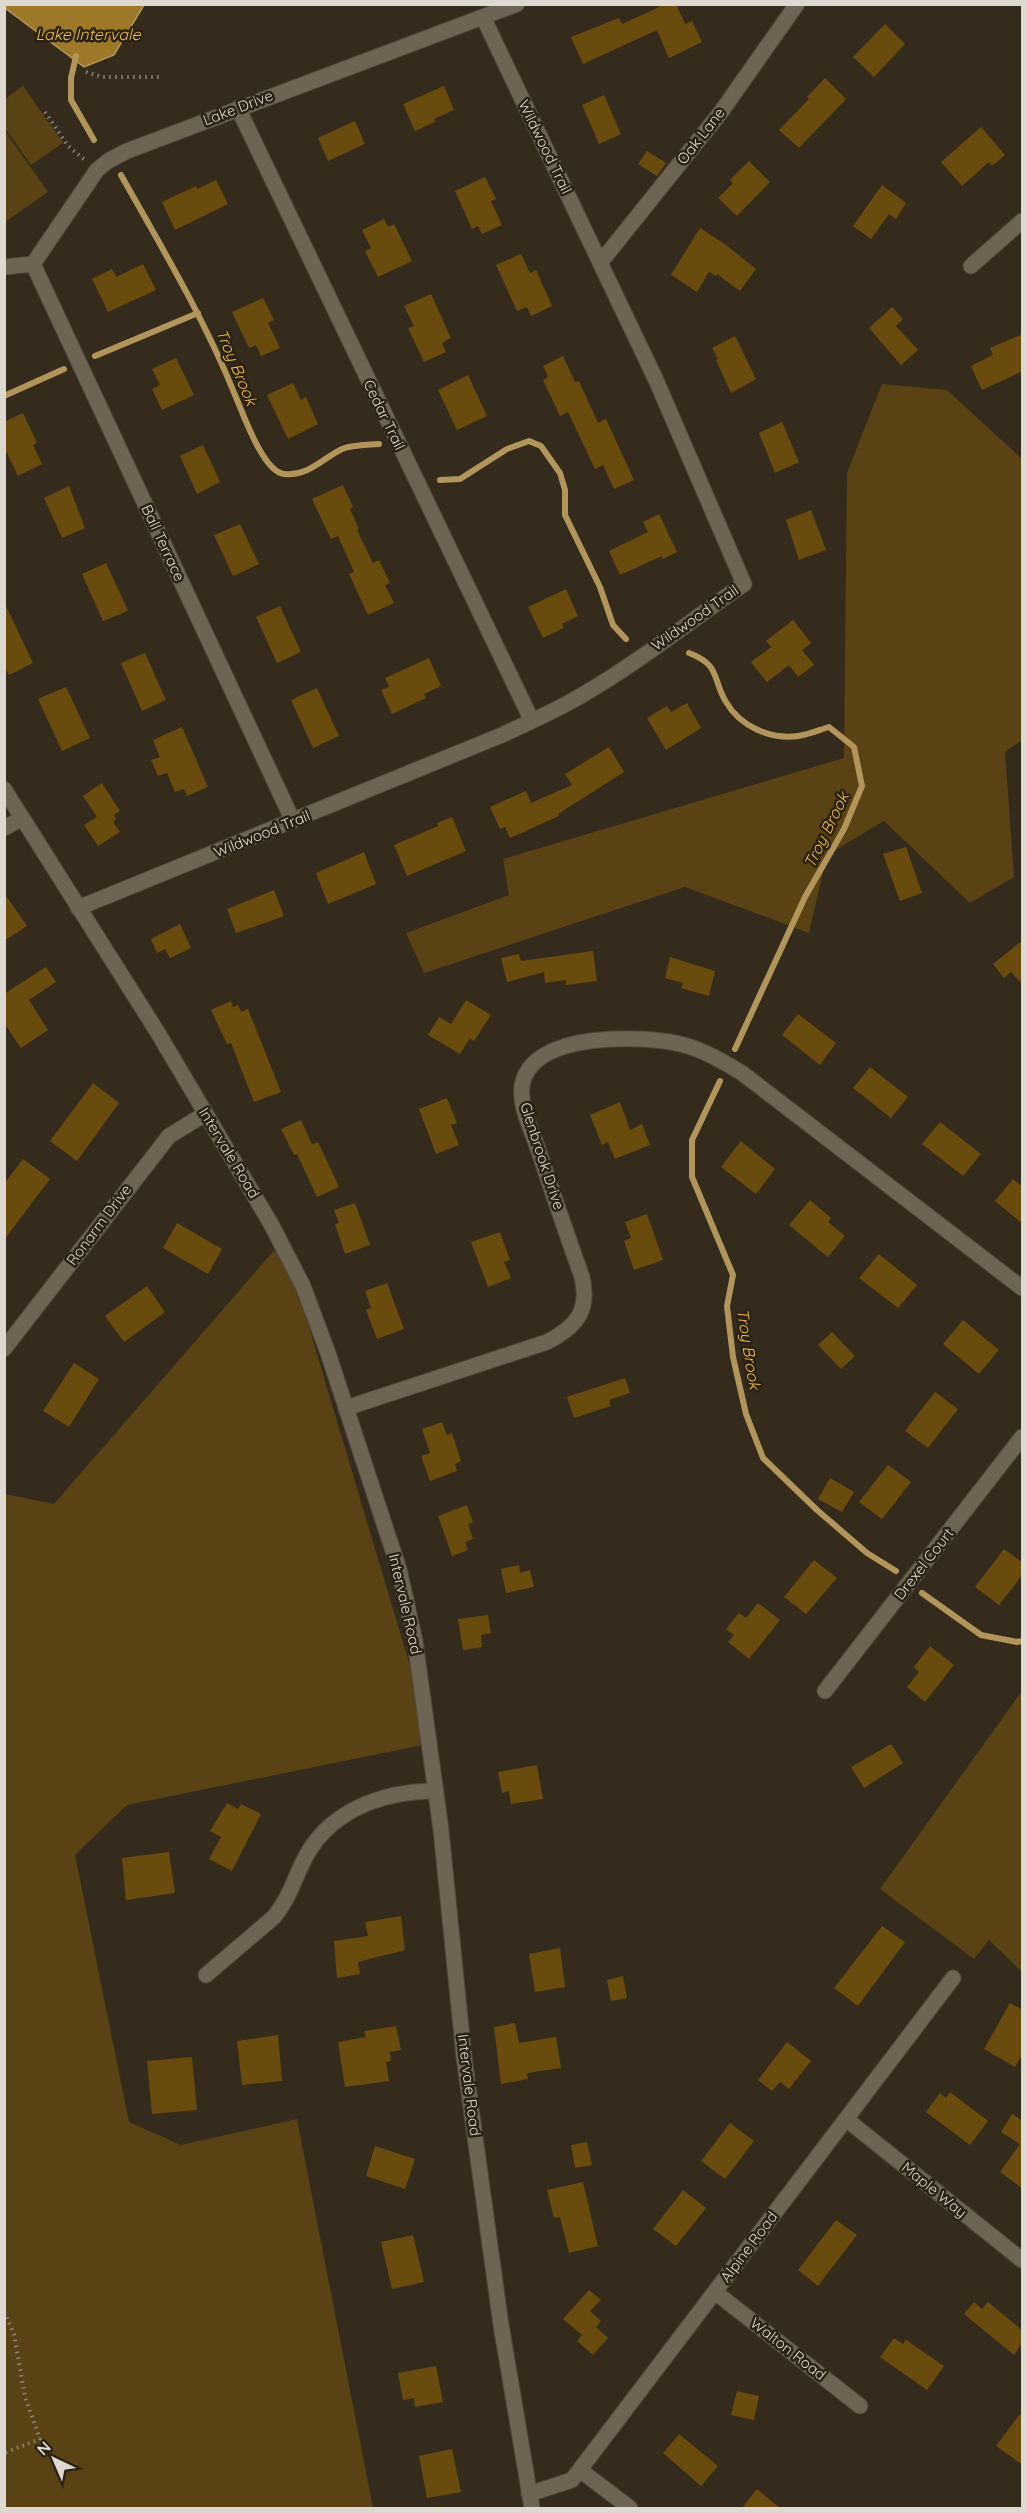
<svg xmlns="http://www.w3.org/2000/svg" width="1027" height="2513" viewBox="0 0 1027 2513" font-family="Quicksand,sans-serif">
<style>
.green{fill:#594314}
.water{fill:#9e7829;stroke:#b1955b;stroke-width:1.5}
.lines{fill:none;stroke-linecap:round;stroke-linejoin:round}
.stream{stroke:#b1955b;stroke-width:6}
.building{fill:#694c0d}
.minor-casing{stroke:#4e473b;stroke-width:17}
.tertiary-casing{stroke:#4e473b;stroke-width:17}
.path{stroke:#8c857a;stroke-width:4;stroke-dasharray:1.5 4.5;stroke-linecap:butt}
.minor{stroke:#6d6454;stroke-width:15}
.tertiary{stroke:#6d6454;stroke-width:15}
.labels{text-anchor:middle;stroke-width:5;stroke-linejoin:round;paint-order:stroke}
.street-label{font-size:15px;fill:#ded9d0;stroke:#2a2214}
.water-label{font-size:16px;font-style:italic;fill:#f2bc53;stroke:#2a2214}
</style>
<rect width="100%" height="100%" fill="#342b1d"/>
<path class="green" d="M23 86 63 143 31 165 5 128V99Z
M5 131 48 192 5 222 4 221Z
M882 384 947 390 1022 459V740L1005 752 1014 877 970 903 884 821 827 855 809 933 685 887 424 973 406 933 509 895 503 859 844 758 847 473Z
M283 1240 433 1743 127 1805 75 1855 129 2122 181 2145 297 2119 373 2508H5V1494L54 1504Z
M1022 1691V1972L989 1940 974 1959 880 1889Z"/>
<path class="water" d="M5 4H144V5L114 55 84 67 5 8Z"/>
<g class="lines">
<path class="stream" d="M76 56 71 78V100L94 140
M121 175C162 248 204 318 235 395 243 413 263 472 284 474 308 477 323 458 342 449 352 445 368 445 379 444
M95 356 198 313
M4 396 64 369
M440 480 460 479 507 449 529 441 541 446 560 473 565 490V515L600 587 613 625 626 639
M689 653C721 665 712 679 726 702 740 726 770 740 798 736 808 735 819 730 829 727L854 747 862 786 844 829 805 897 735 1049
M720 1081 692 1140V1177L733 1275 727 1306 733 1357 746 1414 763 1458 817 1510 867 1553 896 1571
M922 1593 981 1635 1017 1642 1022 1641"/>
</g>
<path class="building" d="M666 4H676L685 24 692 21 702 42 669 58 657 30 583 64 571 37 619 18 622 24Z
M885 24 905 44 874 77 853 57Z
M825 78 846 99 799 148 779 130 809 99 807 97Z
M444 86 454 110 434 119 435 122 415 131 403 104Z
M604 95 621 134 599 144 582 105Z
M355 121 365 144 328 161 318 138Z
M981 127 1005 155 992 166 989 162 962 186 941 162Z
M647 151 666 163 657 176 638 164Z
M749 161 770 182 737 216 718 198 733 183 730 180Z
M485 177 496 199 491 201 502 225 482 234 478 226 472 229 455 191Z
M216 180 228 204 175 230 162 202 196 186 197 189Z
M882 185 906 203 896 219 889 214 871 239 853 226Z
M384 219 388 227 394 224 412 261 378 277 365 251 371 248 362 230Z
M700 228 726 245 756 269 740 291 717 274 716 276 709 272 697 292 671 275Z
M521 254 530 273 536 270 552 306 531 316 527 307 517 311 496 265Z
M143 264 156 290 108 312 92 279 112 269 116 277Z
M431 294 451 338 442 343 446 352 424 362 408 328 414 326 404 306Z
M263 298 274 320 268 323 280 348 261 356 256 345 249 348 232 312Z
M892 307 903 319 896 326 918 350 901 365 869 328Z
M1023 334V371L982 390 971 366 993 355 990 348Z
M735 336 756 379 731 393 716 360 718 359 712 348Z
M563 356 575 382 579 381 598 423 606 419 634 480 614 489 603 465 595 469 568 412 560 416 543 380 548 377 543 366Z
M176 358 194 395 162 410 152 389 160 385 152 369Z
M468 375 487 416 457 430 438 390Z
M293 383 301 400 306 397 318 424 288 439 267 395Z
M23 413 37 443 33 445 42 464 18 476 4 447V422Z
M782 422 799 462 775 473 759 433Z
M203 445 220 482 197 494 180 456Z
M343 485 353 507 350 509 359 529 357 530 373 563 379 560 390 583 385 585 394 603 368 615 349 574 354 572 338 536 331 539 312 499Z
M69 486 85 528 62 538 44 498Z
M811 510 826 550 799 560 786 520Z
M659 514 677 552 663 559 662 556 620 575 609 551 648 532 643 522Z
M240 524 259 564 233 576 214 535Z
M106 563 128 611 103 621 82 574Z
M566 589 578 616 562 624 564 628 543 638 528 607Z
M4 602 33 663 9 675 4 666Z
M280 606 301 652 277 663 256 617Z
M793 620 811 643 802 650 814 665 798 677 789 665 767 682 751 662 771 647 766 641Z
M145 653 166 700 142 711 121 663Z
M429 658 441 686 424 694 426 698 392 714 381 690 389 687 385 678Z
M66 687 90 738 62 751 38 699Z
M317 688 339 736 313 748 291 700Z
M687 703 701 728 666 750 647 718 667 706 671 712Z
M182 727 208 787 187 796 184 789 175 792 167 773 158 776 151 760 160 757 153 740Z
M609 747 624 772 558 814 559 816 510 838 505 827 500 829 490 807 526 791 531 803 572 785 565 774Z
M102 783 120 811 114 815 116 819 113 822 120 832 98 846 84 825 97 817 83 796Z
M452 817 466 851 407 876 394 845 438 826 437 823Z
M906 847 922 893 900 901 883 854Z
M364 852 376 884 328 904 316 873Z
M274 890 284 916 236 933 227 909Z
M4 893 27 926 4 941Z
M180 924 191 948 170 958 165 949 157 953 151 939Z
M1023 940V985L1011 972 1004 978 993 964Z
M593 951 597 981 566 985V980L545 983 544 972 507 982 501 958 519 954 521 961Z
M670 957 715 971 709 996 681 988 683 983 665 978Z
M46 967 56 982 29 1000 48 1030 21 1048 4 1023V994Z
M466 1000 491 1015 474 1041 470 1038 460 1054 428 1035 439 1017 451 1024Z
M231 1001 233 1007 238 1005 241 1012 248 1009 281 1092 254 1102 231 1043 227 1044 211 1010Z
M798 1014 836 1043 820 1065 782 1035Z
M870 1067 908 1097 891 1118 853 1088Z
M93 1083 119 1103 77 1161 50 1141Z
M447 1098 457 1123 451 1125 459 1145 436 1154 419 1109Z
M620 1102 630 1130 642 1124 650 1145 615 1159 608 1142 602 1145 590 1115Z
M301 1120 312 1144 318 1142 339 1187 317 1197 297 1154 294 1155 281 1129Z
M940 1122 981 1154 963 1176 922 1144Z
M741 1141 775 1169 756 1194 721 1167Z
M23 1159 50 1179 4 1240V1184Z
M1013 1179 1023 1187V1224L995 1201Z
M810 1200 831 1218 828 1222 845 1236 828 1257 789 1225Z
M355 1203 370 1245 345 1254 335 1224 339 1223 334 1210Z
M647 1214 663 1260 634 1270 624 1241 631 1238 625 1222Z
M177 1223 222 1249 208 1274 163 1248Z
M500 1232 510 1260 504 1262 511 1278 488 1287 471 1242Z
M879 1254 917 1285 898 1308 859 1278Z
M387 1283 404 1329 377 1339 366 1310 371 1308 365 1291Z
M147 1286 165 1312 124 1342 105 1316Z
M963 1320 999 1350 979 1374 943 1344Z
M832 1332 855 1356 841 1369 818 1345Z
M74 1363 99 1379 69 1427 43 1411Z
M625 1378 630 1393 609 1400 611 1406 574 1418 567 1397Z
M935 1392 958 1409 928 1448 905 1431Z
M442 1422 447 1435 452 1433 461 1461 455 1464 457 1471 430 1481 421 1456 430 1453 422 1429Z
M888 1465 911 1482 882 1519 859 1502Z
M830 1478 854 1492 842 1512 818 1499Z
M467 1505 473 1522 468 1524 473 1539 465 1542 468 1550 452 1556 438 1516Z
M1004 1549 1023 1563V1574L999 1605 975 1587Z
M814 1560 837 1578 806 1614 784 1597Z
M519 1565 520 1573 530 1570 534 1587 506 1593 501 1569Z
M758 1603 780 1620 749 1659 728 1642 734 1635 726 1629 739 1613 746 1618Z
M488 1615 491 1633 481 1635 482 1647 463 1650 458 1619Z
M930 1646 954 1665 925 1702 907 1687 919 1672 914 1667Z
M891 1744 903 1763 864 1788 851 1767Z
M537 1765 543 1799 511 1804 509 1791 502 1793 498 1772Z
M227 1803 238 1809 241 1804 261 1814 232 1871 209 1859 221 1837 210 1831Z
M169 1852 175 1893 126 1900 122 1858Z
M401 1916 405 1950 358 1962 360 1974 337 1978 334 1941 368 1936 365 1922Z
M882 1926 905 1942 858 2006 834 1988Z
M560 1948 565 1987 535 1992 529 1954Z
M623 1976 627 1998 611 2001 607 1980Z
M1010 2003 1023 2010V2053L1015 2067 984 2049Z
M515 2023 519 2043 556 2037 561 2068 527 2073 528 2079 501 2084 494 2027Z
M396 2026 401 2050 390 2052 391 2061 386 2062 389 2081 345 2087 338 2042 366 2037 364 2031Z
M278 2035 282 2081 242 2085 237 2041Z
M787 2042 811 2061 789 2089 780 2082 772 2091 758 2080Z
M192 2057 197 2110 152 2114 147 2061Z
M950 2092 988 2121 970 2145 926 2112 940 2093 946 2098Z
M1012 2114 1023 2121V2189L1000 2172 1020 2144 1001 2132Z
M730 2123 754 2141 725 2179 701 2161Z
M587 2142 592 2165 575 2168 571 2145Z
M375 2146 415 2159 405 2189 366 2176Z
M583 2182 598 2246 569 2253 560 2217 554 2218 547 2190Z
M683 2190 706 2208 676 2246 653 2229Z
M836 2220 857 2235 818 2286 798 2270Z
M413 2235 424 2282 392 2289 381 2242Z
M589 2290 601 2300 590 2311 601 2321 596 2327 608 2338 593 2355 577 2341 582 2335 563 2319Z
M974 2302 982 2309 988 2302 1023 2331V2342L1014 2355 964 2314Z
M894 2338 903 2344 906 2340 944 2366 927 2390 880 2357Z
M436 2366 443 2402 415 2407 414 2398 403 2400 398 2373Z
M737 2391 759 2396 754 2420 731 2415Z
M1023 2410V2465L996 2446Z
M679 2434 718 2466 701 2486 663 2453Z
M452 2449 461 2492 427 2498 419 2456Z
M757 2489 780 2508H742Z"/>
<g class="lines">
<g class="minor-casing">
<path id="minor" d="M238 108 532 721
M600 263 721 112 797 4
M33 264 293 821
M971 266 1022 221
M4 267 33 264 97 170 108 161 127 151 517 4
M4 828 21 819
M78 908 502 735C527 723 553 712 577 698 635 665 689 622 744 584L656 380 483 17
M4 1349 169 1136 205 1114
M346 1408 547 1342C576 1327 590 1311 582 1277 567 1235 553 1194 539 1152 533 1133 519 1107 522 1086 530 1031 642 1035 680 1044 702 1049 722 1061 742 1073L1022 1288
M825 1691 1022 1437
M206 1975 274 1917C288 1900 293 1883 302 1864 326 1811 382 1791 436 1791
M846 2119 1022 2260
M715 2292 860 2406
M580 2470 630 2508
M529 2494 572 2480 953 1978"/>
</g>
<g class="tertiary-casing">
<path id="tertiary" d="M4 789 158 1033 271 1224 303 1286 328 1353 399 1569 415 1641 441 1830 464 2057 501 2325 532 2508"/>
</g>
<path class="path" d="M86 72 102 77H162
M45 112 68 146 85 160
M4 2312 14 2334 25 2397 40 2439 4 2453"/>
<use href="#minor" class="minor"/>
<use href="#tertiary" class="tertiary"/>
</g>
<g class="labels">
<g class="street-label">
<text transform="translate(238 108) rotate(-21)" y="5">Lake Drive</text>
<text transform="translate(701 136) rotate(-52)" y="5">Oak Lane</text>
<text transform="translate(545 147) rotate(64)" y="5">Wildwood Trail</text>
<text transform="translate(384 415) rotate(64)" y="5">Cedar Trail</text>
<text transform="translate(163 543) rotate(65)" y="5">Ball Terrace</text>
<text transform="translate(695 618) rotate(-35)" y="5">Wildwood Trail</text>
<text transform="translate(262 834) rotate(-22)" y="5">Wildwood Trail</text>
<text transform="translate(229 1153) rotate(59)" y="5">Intervale Road</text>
<text transform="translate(542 1156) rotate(72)" y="5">Glenbrook Drive</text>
<text transform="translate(99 1225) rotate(-53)" y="5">Ronarm Drive</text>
<text transform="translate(924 1564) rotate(-52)" y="5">Drexel Court</text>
<text transform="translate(405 1604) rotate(77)" y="5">Intervale Road</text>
<text transform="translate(469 2085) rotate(83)" y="5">Intervale Road</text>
<text transform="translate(934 2190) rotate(39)" y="5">Maple Way</text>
<text transform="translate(749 2247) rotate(-53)" y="5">Alpine Road</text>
<text transform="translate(788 2349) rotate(38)" y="5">Walton Road</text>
</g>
<g class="water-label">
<text x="88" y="40">Lake Intervale</text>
<text transform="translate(237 367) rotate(67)" y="6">Troy Brook</text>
<text transform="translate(826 830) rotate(-64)" y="6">Troy Brook</text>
<text transform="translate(749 1349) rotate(81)" y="6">Troy Brook</text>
</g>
</g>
<rect width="1027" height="2513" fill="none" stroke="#ded9d0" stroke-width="12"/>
<g transform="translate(54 2459) rotate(316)" stroke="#2a2214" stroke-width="4.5" paint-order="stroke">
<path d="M0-4.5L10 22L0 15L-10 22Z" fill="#ded9d0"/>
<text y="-9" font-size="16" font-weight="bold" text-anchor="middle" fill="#ded9d0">N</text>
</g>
</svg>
